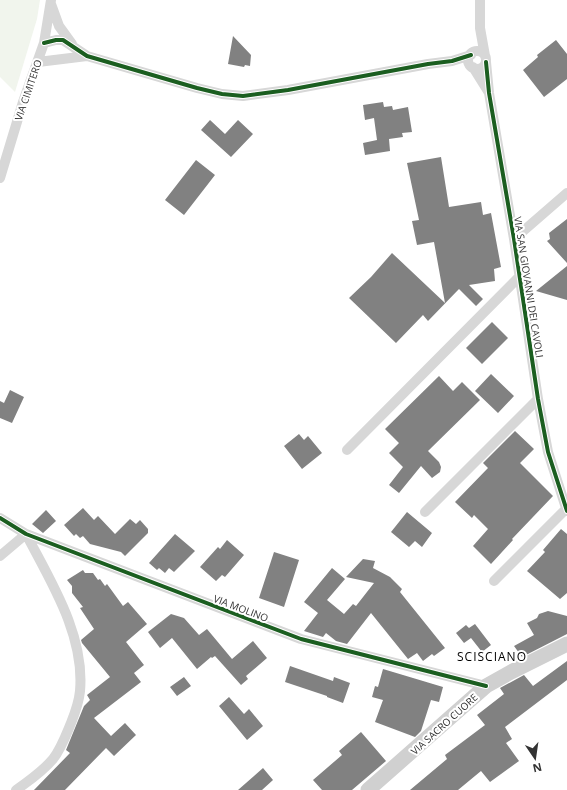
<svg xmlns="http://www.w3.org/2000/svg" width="567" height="790" viewBox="0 0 567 790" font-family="'Open Sans',sans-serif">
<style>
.green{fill:#f1f5ed}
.building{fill:#818181}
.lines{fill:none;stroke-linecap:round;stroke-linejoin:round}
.street{stroke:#d7d7d7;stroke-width:10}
.secondary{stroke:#d0d0d0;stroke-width:15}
.cycleway-casing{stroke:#fff;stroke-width:6}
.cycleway{stroke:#1b5e20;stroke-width:4}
.labels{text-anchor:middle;stroke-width:4;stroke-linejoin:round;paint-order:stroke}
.street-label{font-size:10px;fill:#333;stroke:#fff}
.quarter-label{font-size:12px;letter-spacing:1px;fill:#000;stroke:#fff}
</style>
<rect width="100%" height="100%" fill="#fff"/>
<path class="green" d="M0 0H40L37 19 15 92 0 77Z"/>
<path class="building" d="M233 36 251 55 250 66 245 65 244 67 228 64Z
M556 40 567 54V79L544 97 523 70 538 57 537 55Z
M383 102 384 107 392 106 393 110 408 107 412 132 402 133 403 137 389 139 390 151 365 155 363 143 377 140 374 118 365 120 363 105Z
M210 120 225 134 238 120 253 134 231 157 201 130Z
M441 157 449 207 481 202 483 215 491 213 501 267 494 269 495 281 469 285 483 299 476 306 459 289 428 321 423 315 396 343 349 298 371 277 392 253 445 303 434 242 417 245 412 221 419 220 407 163Z
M196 160 215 175 184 215 165 200Z
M567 219V263L547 241 550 239 549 233Z
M567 266V300L536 291Z
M492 322 508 338 482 364 466 348Z
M491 374 514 396 498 413 475 391Z
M439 376 453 391 462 382 480 400 428 451 439 462 441 467 440 472 432 478 421 466 399 493 389 485 403 467 389 453 399 443 385 429Z
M10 390 24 397 12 423 0 418V401L4 403Z
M515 431 534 449 520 463 553 496 512 539 513 540 491 564 473 546 488 529 474 515 472 518 455 502 488 468 483 463Z
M299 434 304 440 308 436 322 453 302 469 284 446Z
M83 508 94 520 98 516 115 534 130 519 136 524 140 520 148 529V533L125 556 121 552 90 544 83 536 80 538 76 534 74 536 64 525Z
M46 510 56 521 43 533 32 524Z
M407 512 432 533 422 547 415 541 409 547 391 532Z
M561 529 567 534V593L560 599 527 571 545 552 543 550Z
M175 534 195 551 174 572 169 568 165 573 159 568 157 570 149 563Z
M227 540 244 555 225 577 222 575 216 581 200 567 218 547 220 549Z
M274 552 299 560 284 607 259 598Z
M363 559 375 561 373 568 390 577 402 589 400 592 445 648 434 656 432 654 423 661 417 653 408 659 371 613 347 644 336 641 326 633 323 637 304 631 318 613 304 602 332 568 345 579 327 600 344 614 353 604 356 606 374 583 346 577Z
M83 570 85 573H93L98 580 100 579 105 586 107 584 123 606 128 602 147 624 126 642 144 665 134 673 141 682 94 718 111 736 125 723 136 735 114 756 106 748 65 790H34L70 753 66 750 84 706 90 700 87 695 110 677 82 643 81 640 94 629 80 608 83 607 72 593V586L67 580Z
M548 611 567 616V634L522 657 514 646 534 635 527 623 537 618 539 614Z
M171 614 184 618 199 635 207 629 232 659 253 641 267 658 246 676 248 679 241 685 215 656 212 658 211 657 197 669 172 638 160 648 148 632Z
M475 624 491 645 482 652 471 638 464 643 456 633 466 625 469 628Z
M567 661V680L505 727 512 739 506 743 519 761 490 782 481 771 458 790H410L447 759 445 755 485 725 477 715 504 694 500 688 524 675 533 686Z
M290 666 333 681 334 677 350 683 343 703 327 697V696L285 682Z
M383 669 443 687 439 702 431 700 421 731 415 737 375 722 383 700 372 697 375 686 378 687Z
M184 677 191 686 177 696 170 687Z
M229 697 244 714 249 709 263 726 247 740 219 706Z
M361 732 386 761 352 790H322L313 780 342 755 339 751Z
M263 768 273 780 262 790H238Z"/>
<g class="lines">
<path class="street" d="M480 0V28L485 56
M51 4 59 26 72 44
M44 43 56 40H63L87 56 197 88 222 94 243 96 288 90 428 64 452 61 471 55
M468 60a9 9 0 1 1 18 0a9 9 0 1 1-18 0Z
M38 62 87 56
M486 62 489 93 514 239 538 399 548 452 567 511
M473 67 488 91
M0 178 23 102 44 43 51 0
M514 239 567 193
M347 450 519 277
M425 512 538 399
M0 518 26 534 301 639 486 686
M0 556 26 534
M494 581 566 509
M16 790C29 781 43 771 53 759 61 749 66 735 71 723 75 713 79 702 80 691 85 635 51 582 26 534"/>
<path class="secondary" d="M368 790 486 686 511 672 567 644"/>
<g class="cycleway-casing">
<path id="cycleway" d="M44 43 56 40H63L87 56 197 88 222 94 243 96 288 90 428 64 452 61 471 55
M486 62 489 93 514 239 538 399 548 452 567 511
M0 518 26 534 301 639 486 686"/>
</g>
<use href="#cycleway" class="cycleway"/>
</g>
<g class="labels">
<g class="street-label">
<text transform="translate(28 90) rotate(-71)" y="4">VIA CIMITERO</text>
<text transform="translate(529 287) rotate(81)" y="4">VIA SAN GIOVANNI DEI CAVOLI</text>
<text transform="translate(241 608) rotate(21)" y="4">VIA MOLINO</text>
<text transform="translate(444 724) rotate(-42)" y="4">VIA SACRO CUORE</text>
</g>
<g class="quarter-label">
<text x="492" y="661">SCISCIANO</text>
</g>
</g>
<g transform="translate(535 758) rotate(167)" stroke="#ffffff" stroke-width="3" paint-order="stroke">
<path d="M0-3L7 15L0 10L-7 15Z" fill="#333333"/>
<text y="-6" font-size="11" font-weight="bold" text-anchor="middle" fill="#333333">N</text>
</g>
</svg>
